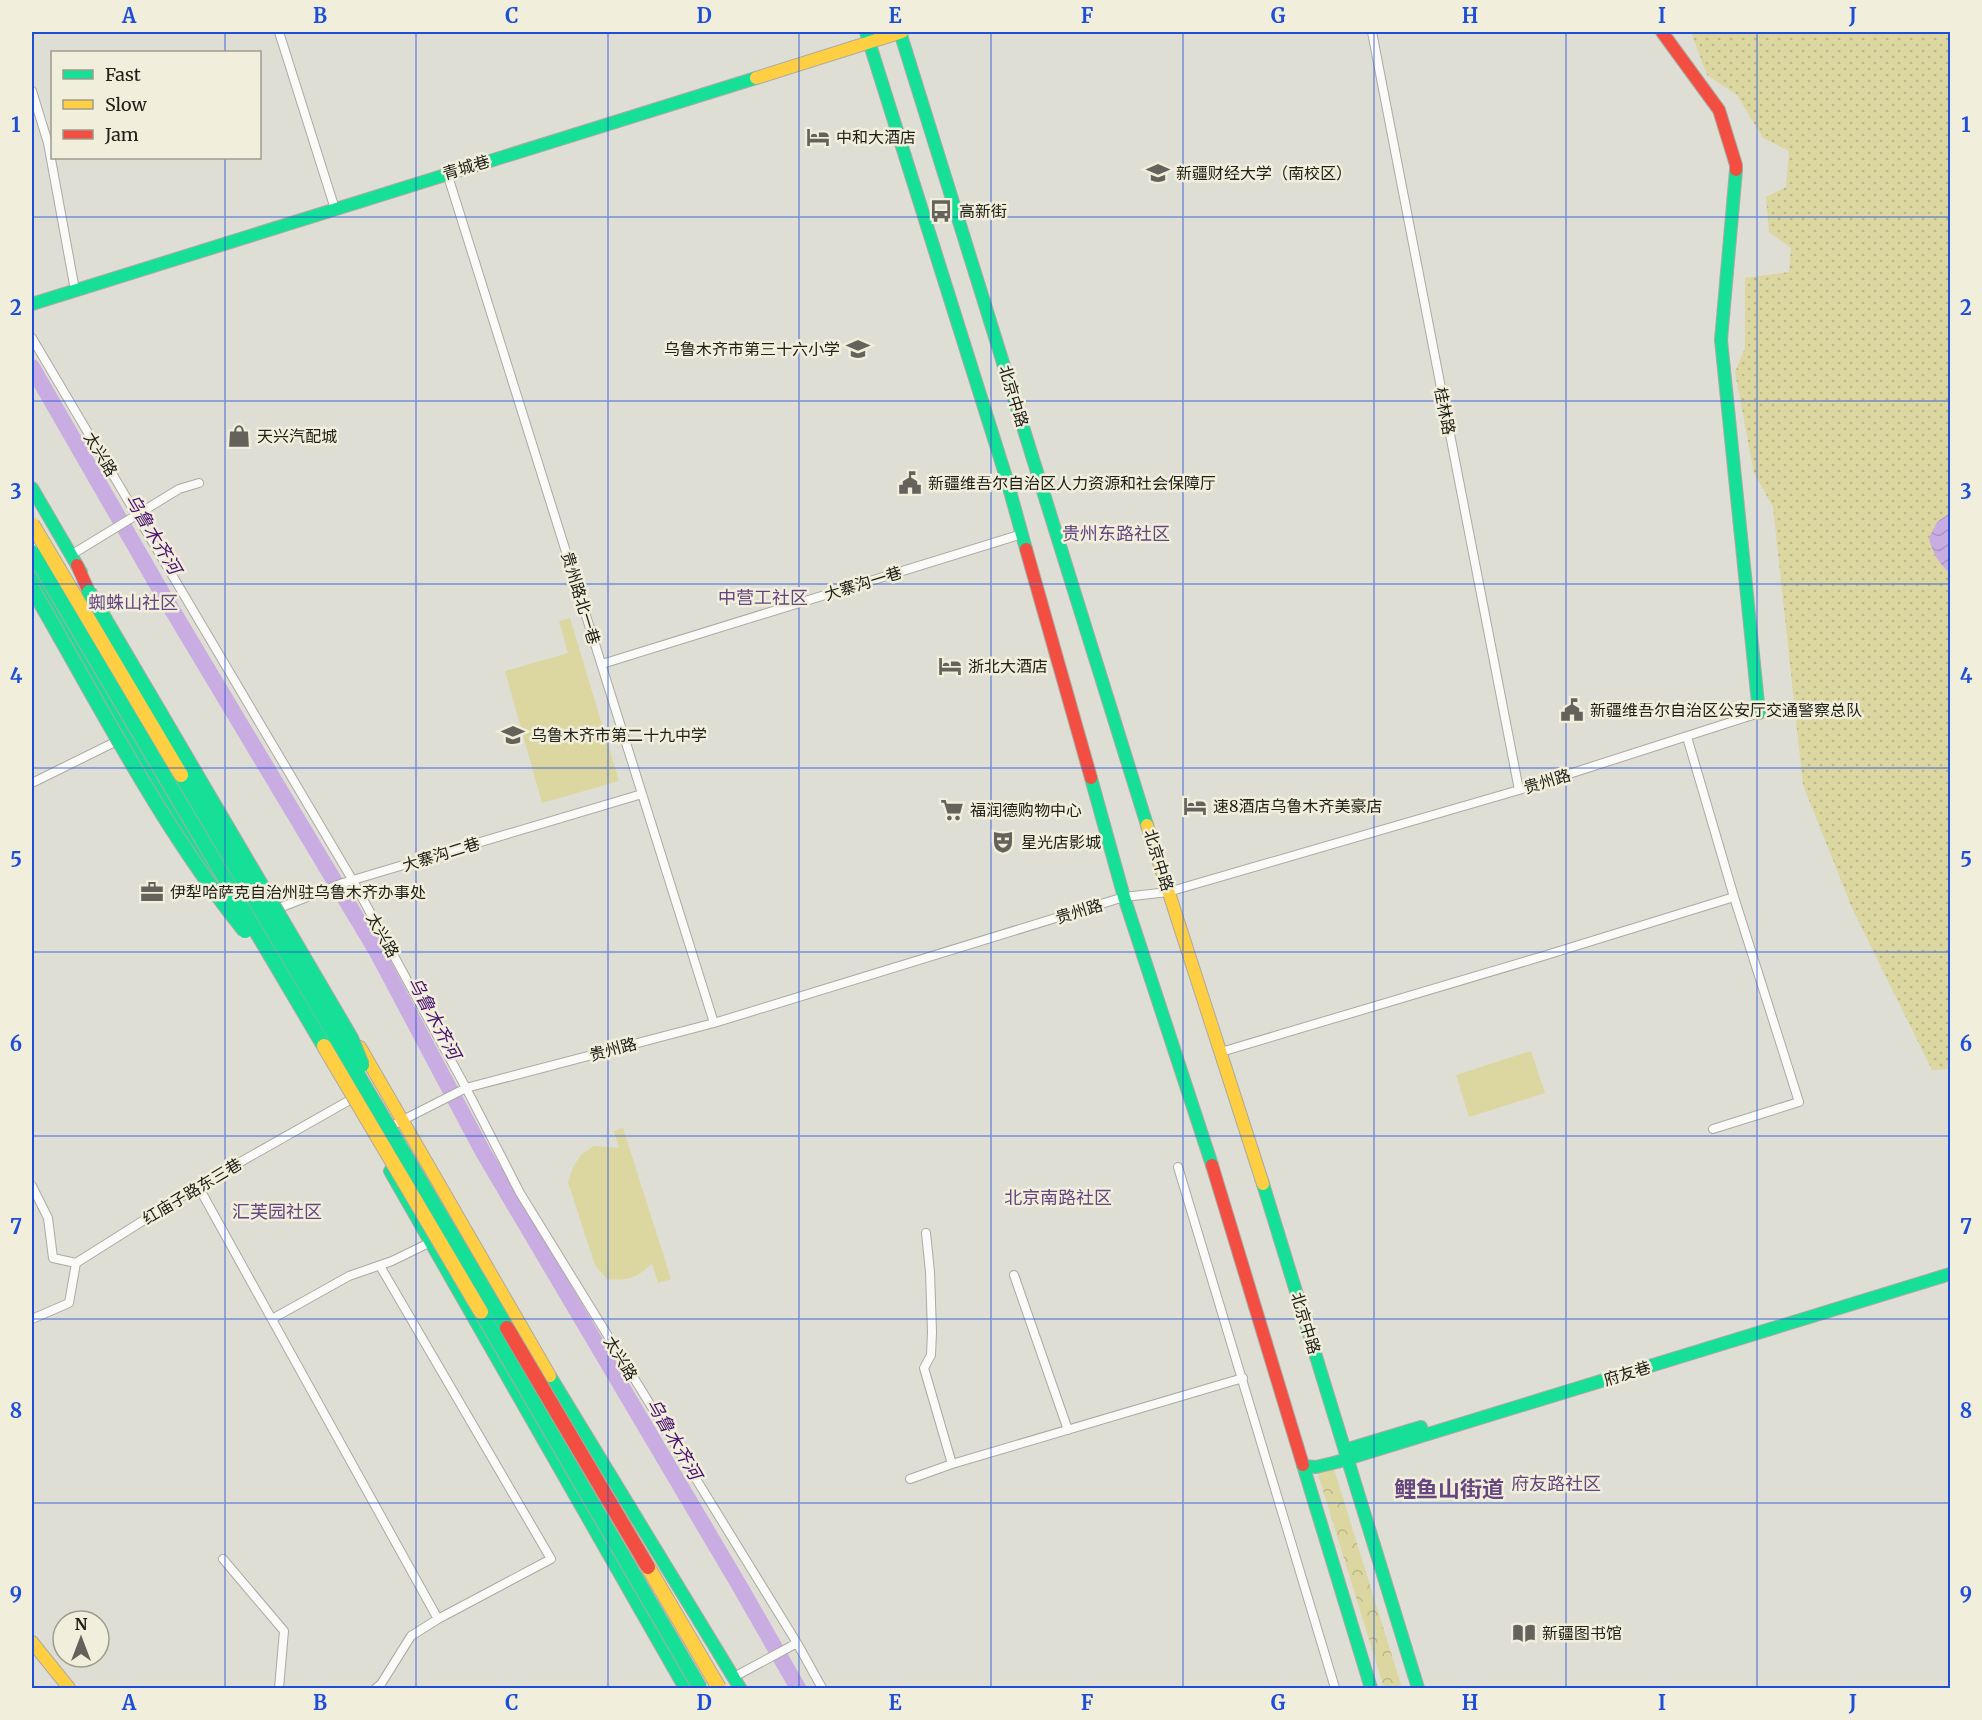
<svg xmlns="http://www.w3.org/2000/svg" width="1982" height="1720" viewBox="0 0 1982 1720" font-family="Merriweather,'Noto Sans SC',serif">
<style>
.grass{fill:#dcd6a1}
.forest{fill:url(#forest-crowns)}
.park{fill:url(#park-dots)}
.water{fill:url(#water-waves)}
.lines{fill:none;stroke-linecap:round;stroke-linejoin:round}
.river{stroke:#c9ace1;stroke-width:16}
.street-casing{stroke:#abaaa2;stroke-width:10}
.fast-casing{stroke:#abaaa2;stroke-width:14}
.slow-casing{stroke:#abaaa2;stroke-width:14}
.jam-casing{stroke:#abaaa2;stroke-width:14}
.street{stroke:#fafaf9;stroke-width:8}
.fast{stroke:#16e098;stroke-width:12}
.slow{stroke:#ffcf43;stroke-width:12}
.jam{stroke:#f24e42;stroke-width:12}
.fast-bridge-casing{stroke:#abaaa2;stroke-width:16;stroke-linecap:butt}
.slow-bridge-casing{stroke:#abaaa2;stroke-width:16;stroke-linecap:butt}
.jam-bridge-casing{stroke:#abaaa2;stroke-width:16;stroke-linecap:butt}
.fast-bridge{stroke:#16e098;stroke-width:14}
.slow-bridge{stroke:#ffcf43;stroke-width:14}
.jam-bridge{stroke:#f24e42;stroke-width:14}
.grid{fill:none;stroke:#1d4ed8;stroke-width:1.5;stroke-opacity:0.55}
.labels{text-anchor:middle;stroke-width:5;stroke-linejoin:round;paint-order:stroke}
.poi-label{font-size:16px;fill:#212019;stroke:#f1efdc;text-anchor:start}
.street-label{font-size:16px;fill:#212019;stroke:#f1efdc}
.water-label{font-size:18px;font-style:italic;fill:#480f6e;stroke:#f1efdc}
.neighbourhood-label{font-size:18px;fill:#654681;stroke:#f1efdc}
.district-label{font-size:22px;font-weight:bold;fill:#654681;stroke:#f1efdc}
.neatline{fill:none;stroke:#1d4ed8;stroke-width:2}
.grid-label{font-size:20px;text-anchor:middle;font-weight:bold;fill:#1d4ed8}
</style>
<defs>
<pattern id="forest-crowns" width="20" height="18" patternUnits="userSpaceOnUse" patternTransform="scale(1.5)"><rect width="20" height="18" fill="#dcd6a1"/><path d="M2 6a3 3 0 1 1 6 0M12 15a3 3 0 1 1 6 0" fill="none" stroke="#bcb78a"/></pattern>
<pattern id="park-dots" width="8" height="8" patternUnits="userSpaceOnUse" patternTransform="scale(1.5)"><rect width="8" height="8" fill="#dcd6a1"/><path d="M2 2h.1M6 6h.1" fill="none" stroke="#bcb78a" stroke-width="1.8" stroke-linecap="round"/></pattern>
<pattern id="water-waves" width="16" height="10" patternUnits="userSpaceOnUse" patternTransform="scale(1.5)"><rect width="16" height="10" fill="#c9ace1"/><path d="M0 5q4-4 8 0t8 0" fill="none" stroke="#ac94c0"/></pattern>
</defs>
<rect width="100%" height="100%" fill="#dfded4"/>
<path class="grass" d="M570 618 619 781 542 803 505 671 568 653 559 621Z
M1531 1051 1545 1093 1469 1117 1456 1075Z
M623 1128 671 1279 658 1283 652 1263C637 1278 629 1281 607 1279L595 1265 568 1182 573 1167 581 1155 594 1146 619 1148 614 1131Z"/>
<path class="forest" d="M1333 1466 1402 1688H1384L1317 1471Z"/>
<path class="park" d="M1691 32H1950V1069L1932 1070 1852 908 1803 785 1773 507 1754 473 1735 372 1745 348V278L1789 272 1791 248 1769 232 1766 197 1786 187 1789 151 1763 138 1737 95 1707 75Z"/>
<path class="water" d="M1950 513V573C1938 563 1933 553 1929 538L1937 522Z"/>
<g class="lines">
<path class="river" d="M32 367 162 593 377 952 483 1152 739 1585 798 1688"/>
<g class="street-casing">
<path id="street" d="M279 32 335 209
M1372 32 1519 790
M32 91 48 143 75 290
M447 173 714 1023
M32 338 353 881 466 1088 520 1193 797 1643 822 1688
M71 555 179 489 199 483
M602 664 1022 534
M1687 737 1734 897 1799 1102 1713 1129
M32 783 123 738
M274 910 343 883 642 794
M1221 1052 1540 957 1734 897
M397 1123 466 1088 714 1023 1124 897 1168 892 1519 790 1759 713
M1178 1167 1335 1688
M32 1186 48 1218 53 1258 76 1263
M198 1186 438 1619
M926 1233 930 1272 932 1332 931 1355 924 1368 952 1464
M1014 1275 1068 1430
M32 1319 69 1303 76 1263 198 1186 357 1096
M272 1319 349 1276 392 1261 431 1242
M910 1479 952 1464 1243 1378
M223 1559 284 1631 279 1688
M734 1677 797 1643
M376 1688 381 1684 411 1636 438 1619 551 1559 380 1266"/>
</g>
<g class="fast-casing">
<path id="fast" d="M866 32 1006 477 1026 549
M900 32 1147 825
M1736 170 1721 340 1759 713
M32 304 756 78
M32 488 81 572
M32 571 170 809 226 896
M1091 778 1124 897 1212 1165
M390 1171 685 1688
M1263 1184 1418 1688
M550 1376 740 1688
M1345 1450 1421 1427
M1303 1465 1371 1688
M1303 1466 1316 1467 1337 1462 1950 1274"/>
</g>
<g class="slow-casing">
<path id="slow" d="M756 78 902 32
M1147 825 1263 1184
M360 1047 550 1376
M32 1642 69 1688"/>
</g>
<g class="jam-casing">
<path id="jam" d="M1662 32 1719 110 1736 165V170
M1026 549 1091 778
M77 565 89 592
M1212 1165 1303 1465"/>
</g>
<use href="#street" class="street"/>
<use href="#fast" class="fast"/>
<use href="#slow" class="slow"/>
<use href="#jam" class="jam"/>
<g class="fast-bridge-casing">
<path id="fast-bridge" d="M32 552 324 1046
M32 588C99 703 161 827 245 931
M89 592 351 1038 362 1065
M181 775 507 1328
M481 1312 700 1688"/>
</g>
<g class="slow-bridge-casing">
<path id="slow-bridge" d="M32 524 181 775
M324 1046 481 1312
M648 1567 719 1688"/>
</g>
<g class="jam-bridge-casing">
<path id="jam-bridge" d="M507 1328 648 1567"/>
</g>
<use href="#fast-bridge" class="fast-bridge"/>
<use href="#slow-bridge" class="slow-bridge"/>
<use href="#jam-bridge" class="jam-bridge"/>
</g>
<path class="grid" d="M225 32V52M416 32V1688M608 32V1688M799 32V1688M991 32V1688M1183 32V1688M1374 32V1688M1566 32V1688M1757 32V1688M225 158V1688M32 217H1950M32 401H1950M32 584H1950M32 768H1950M32 952H1950M32 1136H1950M32 1319H1950M32 1503H1950"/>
<defs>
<g id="hotel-bare" transform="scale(1.8)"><path d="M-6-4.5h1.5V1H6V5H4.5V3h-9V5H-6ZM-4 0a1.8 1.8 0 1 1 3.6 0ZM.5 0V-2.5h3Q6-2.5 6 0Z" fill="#64625a" stroke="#f1efdc" stroke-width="2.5" paint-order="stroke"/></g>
<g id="university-bare" transform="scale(1.8)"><path d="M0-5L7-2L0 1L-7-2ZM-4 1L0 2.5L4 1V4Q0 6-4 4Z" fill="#64625a" stroke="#f1efdc" stroke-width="2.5" paint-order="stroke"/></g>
<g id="bus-bare" transform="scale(1.8)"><path d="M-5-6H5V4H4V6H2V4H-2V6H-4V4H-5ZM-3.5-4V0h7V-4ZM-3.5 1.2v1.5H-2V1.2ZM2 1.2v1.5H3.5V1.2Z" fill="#64625a" stroke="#f1efdc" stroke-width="2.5" paint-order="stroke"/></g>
<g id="school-bare" transform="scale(1.8)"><path d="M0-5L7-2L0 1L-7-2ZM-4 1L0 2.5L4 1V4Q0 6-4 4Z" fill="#64625a" stroke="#f1efdc" stroke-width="2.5" paint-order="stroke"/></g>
<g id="shop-bare" transform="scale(1.8)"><path d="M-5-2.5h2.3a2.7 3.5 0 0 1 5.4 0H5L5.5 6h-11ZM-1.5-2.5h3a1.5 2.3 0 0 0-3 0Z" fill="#64625a" stroke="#f1efdc" stroke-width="2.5" paint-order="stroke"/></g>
<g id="civic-bare" transform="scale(1.8)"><path d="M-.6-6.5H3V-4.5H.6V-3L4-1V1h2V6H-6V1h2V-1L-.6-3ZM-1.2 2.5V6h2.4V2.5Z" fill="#64625a" stroke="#f1efdc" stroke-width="2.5" paint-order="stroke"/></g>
<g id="supermarket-bare" transform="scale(1.8)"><path d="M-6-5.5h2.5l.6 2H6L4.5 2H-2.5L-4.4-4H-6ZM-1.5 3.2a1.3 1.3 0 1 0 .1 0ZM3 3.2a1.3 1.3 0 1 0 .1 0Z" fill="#64625a" stroke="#f1efdc" stroke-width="2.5" paint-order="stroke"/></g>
<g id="theatre-bare" transform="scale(1.8)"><path d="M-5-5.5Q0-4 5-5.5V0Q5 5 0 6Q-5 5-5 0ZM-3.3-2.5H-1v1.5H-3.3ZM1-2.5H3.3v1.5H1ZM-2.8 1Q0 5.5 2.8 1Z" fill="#64625a" stroke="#f1efdc" stroke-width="2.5" paint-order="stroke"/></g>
<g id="office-bare" transform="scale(1.8)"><path d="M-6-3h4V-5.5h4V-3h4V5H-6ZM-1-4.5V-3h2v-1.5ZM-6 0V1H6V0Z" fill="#64625a" stroke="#f1efdc" stroke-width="2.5" paint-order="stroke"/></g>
<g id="library-bare" transform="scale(1.8)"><path d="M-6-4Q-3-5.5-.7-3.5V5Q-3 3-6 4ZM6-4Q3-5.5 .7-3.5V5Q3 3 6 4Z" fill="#64625a" stroke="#f1efdc" stroke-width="2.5" paint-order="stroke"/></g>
</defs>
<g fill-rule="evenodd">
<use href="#hotel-bare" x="818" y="137"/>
<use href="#university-bare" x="1158" y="173"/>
<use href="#bus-bare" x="941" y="211"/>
<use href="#school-bare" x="858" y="349"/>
<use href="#shop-bare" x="239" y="436"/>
<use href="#civic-bare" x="910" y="483"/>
<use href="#hotel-bare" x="950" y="666"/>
<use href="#civic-bare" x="1572" y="710"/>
<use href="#school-bare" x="513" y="735"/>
<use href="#hotel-bare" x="1195" y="806"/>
<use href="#supermarket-bare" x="952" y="810"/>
<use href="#theatre-bare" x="1003" y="842"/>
<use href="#office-bare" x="152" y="892"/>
<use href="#library-bare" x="1524" y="1633"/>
</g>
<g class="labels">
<g class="poi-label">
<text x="836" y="143">中和大酒店</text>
<text x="1176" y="179">新疆财经大学（南校区）</text>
<text x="959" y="217">高新街</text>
<text x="840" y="355" text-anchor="end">乌鲁木齐市第三十六小学</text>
<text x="257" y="442">天兴汽配城</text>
<text x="928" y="489">新疆维吾尔自治区人力资源和社会保障厅</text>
<text x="968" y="672">浙北大酒店</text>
<text x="1590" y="716">新疆维吾尔自治区公安厅交通警察总队</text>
<text x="531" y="741">乌鲁木齐市第二十九中学</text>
<text x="1213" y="812">速8酒店乌鲁木齐美豪店</text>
<text x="970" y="816">福润德购物中心</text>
<text x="1021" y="848">星光店影城</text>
<text x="170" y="898">伊犁哈萨克自治州驻乌鲁木齐办事处</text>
<text x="1542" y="1639">新疆图书馆</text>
</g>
<g class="street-label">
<text transform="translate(466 167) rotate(-17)" y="6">青城巷</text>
<text transform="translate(1014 396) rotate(73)" y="6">北京中路</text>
<text transform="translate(1445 411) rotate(79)" y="6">桂林路</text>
<text transform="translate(101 454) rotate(59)" y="6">太兴路</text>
<text transform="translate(863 583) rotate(-17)" y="6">大寨沟一巷</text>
<text transform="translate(581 598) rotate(73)" y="6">贵州路北一巷</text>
<text transform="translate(1547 781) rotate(-17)" y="6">贵州路</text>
<text transform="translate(441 854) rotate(-17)" y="6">大寨沟二巷</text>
<text transform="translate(1159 860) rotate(73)" y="6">北京中路</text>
<text transform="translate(1079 911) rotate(-17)" y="6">贵州路</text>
<text transform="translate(383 935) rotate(61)" y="6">太兴路</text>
<text transform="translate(613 1049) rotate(-15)" y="6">贵州路</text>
<text transform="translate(192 1191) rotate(-31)" y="6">红庙子路东三巷</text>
<text transform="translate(1306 1323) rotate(73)" y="6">北京中路</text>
<text transform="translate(621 1358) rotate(59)" y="6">太兴路</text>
<text transform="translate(1627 1373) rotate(-17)" y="6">府友巷</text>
</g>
<g class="water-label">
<text transform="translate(153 534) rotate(59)" y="6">乌鲁木齐河</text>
<text transform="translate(434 1018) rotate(62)" y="6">乌鲁木齐河</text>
<text transform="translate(674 1439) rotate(60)" y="6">乌鲁木齐河</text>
</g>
<g class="neighbourhood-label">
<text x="1116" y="540">贵州东路社区</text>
<text x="763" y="604">中营工社区</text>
<text x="133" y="609">蜘蛛山社区</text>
<text x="1058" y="1204">北京南路社区</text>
<text x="277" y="1218">汇芙园社区</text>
<text x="1556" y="1490">府友路社区</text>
</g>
<g class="district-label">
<text x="1449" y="1497">鲤鱼山街道</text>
</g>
</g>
<rect width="1982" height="1720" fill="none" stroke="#f1efdc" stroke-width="66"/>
<rect x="51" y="51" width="210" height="108" fill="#f1efdc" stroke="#9e9c8e" stroke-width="1.5"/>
<rect x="63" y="70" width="30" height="9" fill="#16e098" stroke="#9e9c8e" stroke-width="1.5"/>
<text x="105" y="81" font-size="18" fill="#212019">Fast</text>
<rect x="63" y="100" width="30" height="9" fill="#ffcf43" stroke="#9e9c8e" stroke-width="1.5"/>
<text x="105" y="111" font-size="18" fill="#212019">Slow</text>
<rect x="63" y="130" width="30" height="9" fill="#f24e42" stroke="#9e9c8e" stroke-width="1.5"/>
<text x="105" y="141" font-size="18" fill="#212019">Jam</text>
<g transform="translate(81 1639)"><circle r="28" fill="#f1efdc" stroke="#9e9c8e" stroke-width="1.5"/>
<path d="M0-4.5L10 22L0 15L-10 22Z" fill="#64625a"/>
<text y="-9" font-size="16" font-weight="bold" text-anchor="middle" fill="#212019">N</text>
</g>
<rect x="33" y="33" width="1916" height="1654" class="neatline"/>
<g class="grid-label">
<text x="129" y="23">A</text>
<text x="320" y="23">B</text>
<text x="512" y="23">C</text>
<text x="704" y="23">D</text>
<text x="895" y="23">E</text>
<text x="1087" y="23">F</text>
<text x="1278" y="23">G</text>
<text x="1470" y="23">H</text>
<text x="1662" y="23">I</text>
<text x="1853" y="23">J</text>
<text x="16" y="132">1</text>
<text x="1966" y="132">1</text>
<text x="16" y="315">2</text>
<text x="1966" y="315">2</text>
<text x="16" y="499">3</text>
<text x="1966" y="499">3</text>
<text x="16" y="683">4</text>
<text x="1966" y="683">4</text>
<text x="16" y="867">5</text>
<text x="1966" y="867">5</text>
<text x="16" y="1051">6</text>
<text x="1966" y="1051">6</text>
<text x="16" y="1234">7</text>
<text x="1966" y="1234">7</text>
<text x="16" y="1418">8</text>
<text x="1966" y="1418">8</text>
<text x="16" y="1602">9</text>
<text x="1966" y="1602">9</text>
<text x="129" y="1710">A</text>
<text x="320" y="1710">B</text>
<text x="512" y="1710">C</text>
<text x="704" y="1710">D</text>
<text x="895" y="1710">E</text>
<text x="1087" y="1710">F</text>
<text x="1278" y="1710">G</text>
<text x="1470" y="1710">H</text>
<text x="1662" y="1710">I</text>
<text x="1853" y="1710">J</text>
</g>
</svg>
